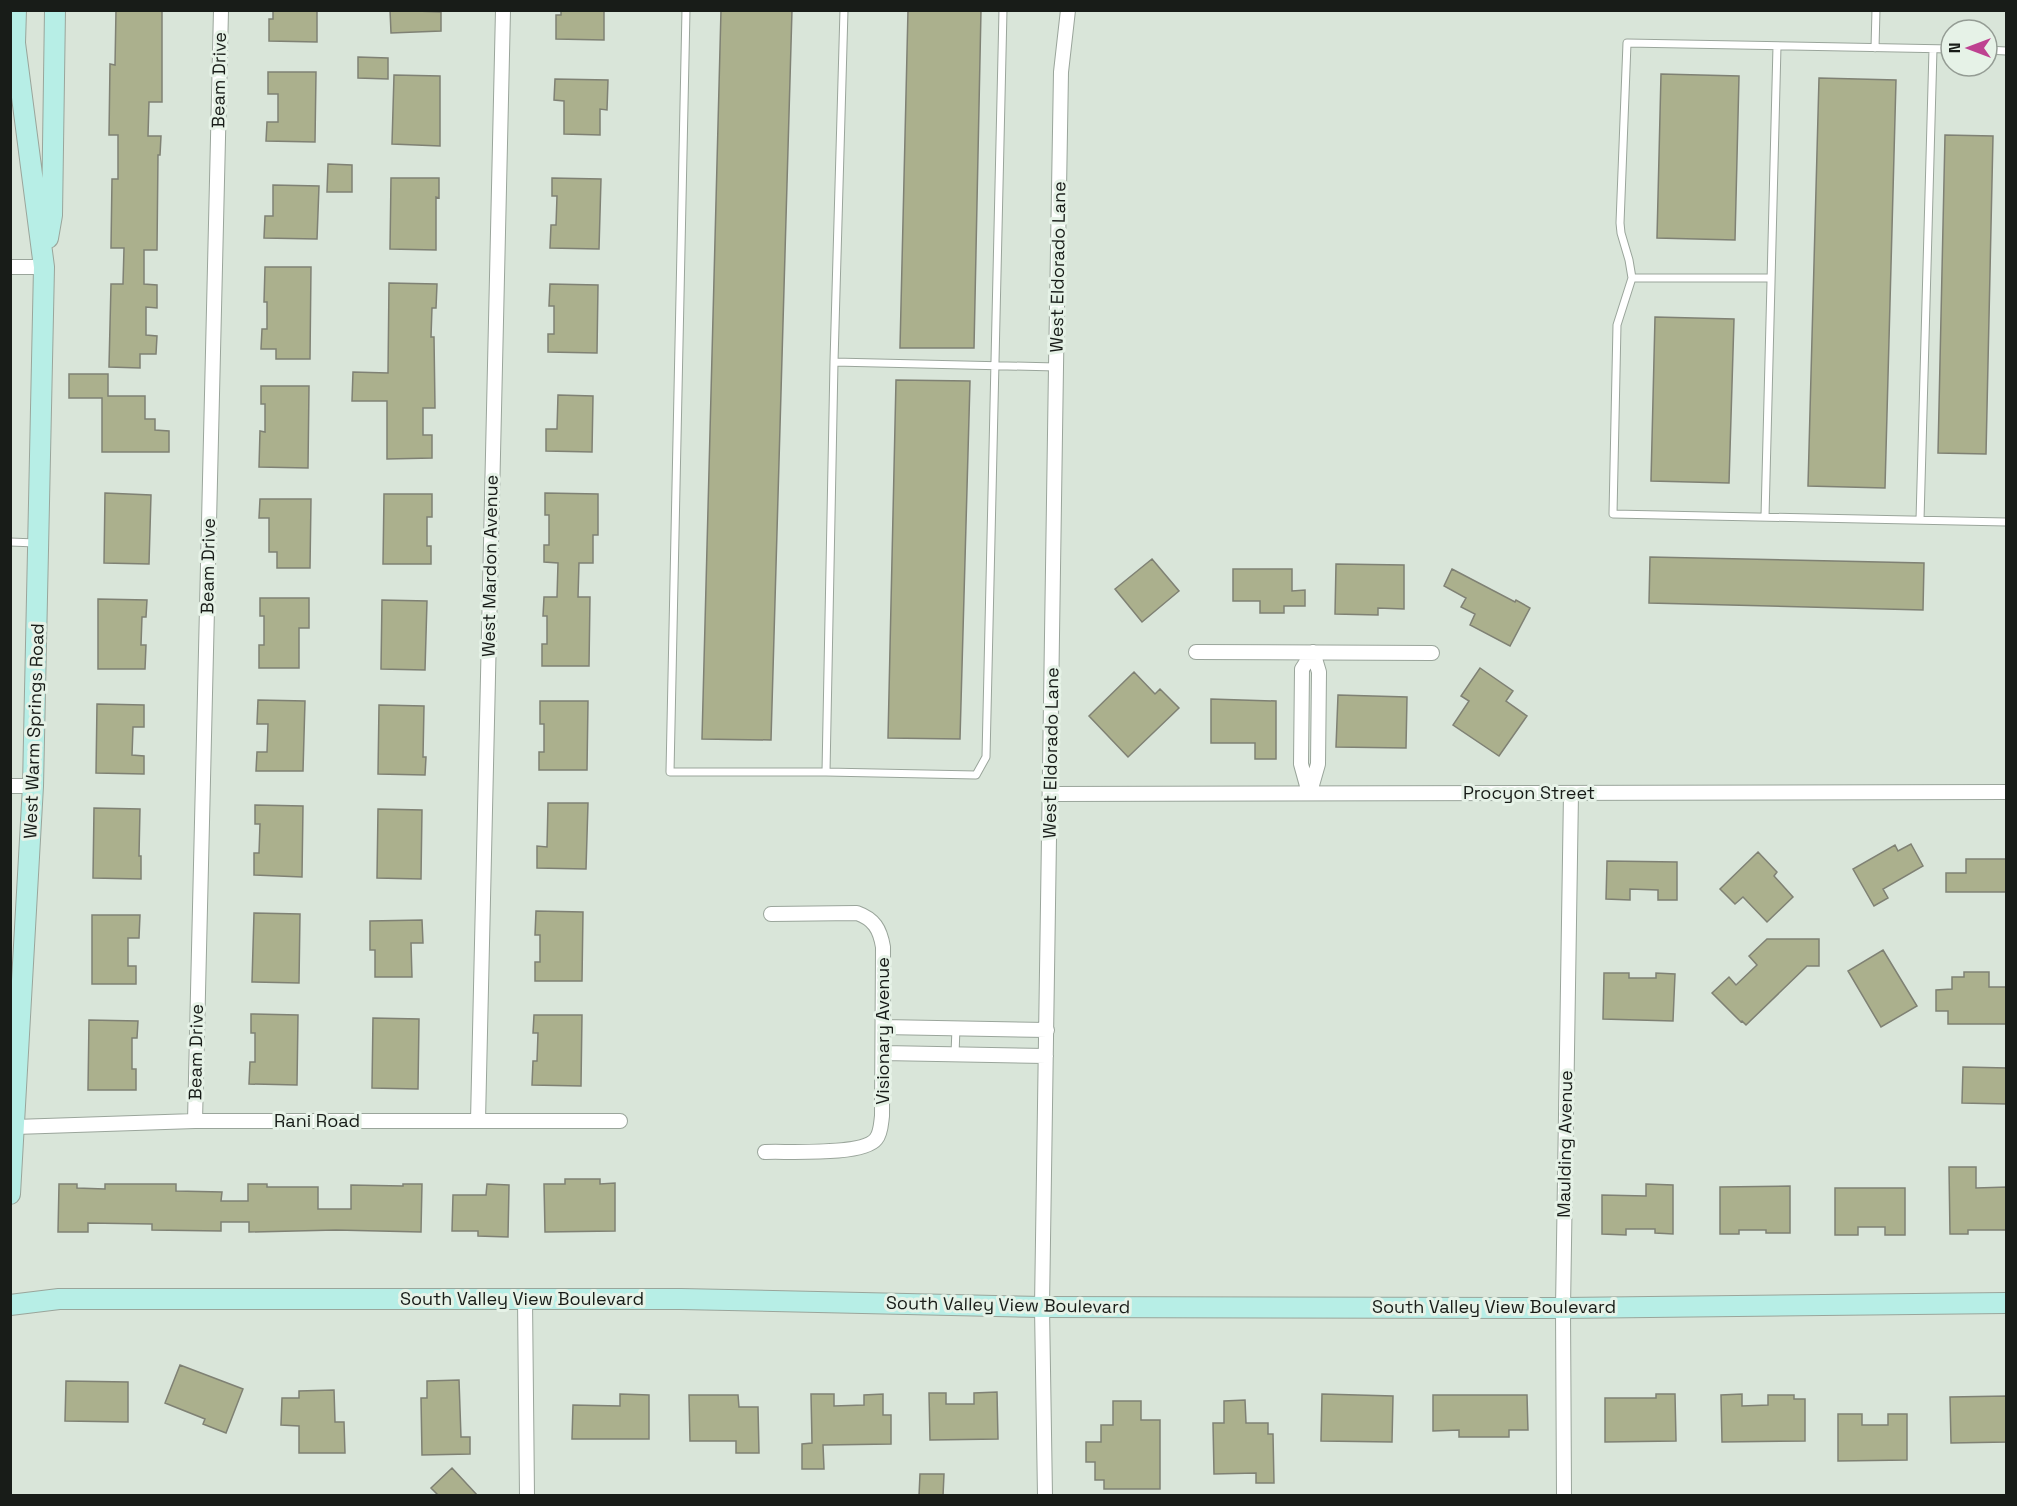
<svg xmlns="http://www.w3.org/2000/svg" width="2017" height="1506" viewBox="0 0 2017 1506" font-family="'Space Grotesk',sans-serif">
<style>
.building{fill:#abb08d;stroke:#7f8174;stroke-width:1.5}
.lines{fill:none;stroke-linecap:round;stroke-linejoin:round}
.lane-casing{stroke:#9aa59b;stroke-width:9}
.street-casing{stroke:#9aa59b;stroke-width:16}
.secondary-casing{stroke:#9aa59b;stroke-width:22}
.lane{stroke:#fff;stroke-width:7}
.street{stroke:#fff;stroke-width:14}
.secondary{stroke:#b7eee6;stroke-width:20}
.labels{text-anchor:middle;stroke-width:6;stroke-linejoin:round;paint-order:stroke}
.street-label{font-size:18px;fill:#181c18;stroke:#e6f2e7}
</style>
<rect width="100%" height="100%" fill="#d9e5d9"/>
<path class="building" d="M116 10H162V102H149L148 136H161L160 155H158L157 250H144V284L157 285V308L146 307V335L157 336 156 354H140V368L109 367 111 284H123L124 248H111L112 179H118V135H109L110 64 115 65Z
M273 10H317V42L269 41V19H273Z
M390 10 441 12V31L391 33Z
M561 10H604V40L556 39V15H561Z
M721 10H792L771 740 702 739Z
M908 10H981L974 348H900Z
M358 57 388 58V79L358 78Z
M268 72H316L315 142 266 141 267 122H278V94H268Z
M1661 74 1739 76 1735 240 1657 238Z
M394 75 440 76V146L392 144Z
M1819 78 1896 80 1885 488 1808 486Z
M555 79 608 80 607 110 600 109V135L564 134V101L554 100Z
M1945 135 1993 136 1986 454 1938 453Z
M328 164 352 165V192H327Z
M391 178H439V198L436 197V250L390 249Z
M552 178 601 179 599 249 550 248 551 225H556L557 196H552Z
M273 185 319 186 317 239 264 238 265 216H273Z
M265 267H311L310 359H276V349H261L262 329H267V302H264Z
M389 283 437 284 436 308H432L431 337H434L435 408H423V435H432V458L387 459V401H352L353 372 388 373Z
M550 284 598 285 597 353 548 352V334H554V306H549Z
M1655 317 1734 319 1729 483 1651 481Z
M69 374H108V396H145V419H155V430L169 431V452H102V398H69Z
M896 380 970 381 960 739 888 738Z
M261 386H309L308 468 259 467 260 431 265 432V404H261Z
M558 395 593 396 592 452 546 451V429H557Z
M105 493 151 495 149 564 104 563Z
M545 493 598 494V535H593V563H579L578 597H590L589 666H542V644H547V616H543L544 597H557L558 563 544 562V545H549V515H545Z
M384 494H432V517H427V546H431V564H383Z
M260 499H311L310 568H277V552H269V518H259Z
M1650 557 1924 563 1923 610 1649 603Z
M1152 559 1179 591 1142 622 1115 589Z
M1336 564 1404 565V609L1378 608V615L1335 614Z
M1233 569H1292V591L1305 590V606H1284V613H1260V601H1233Z
M1452 569 1515 602 1516 600 1530 608 1510 646 1470 625 1475 614 1461 607 1466 598 1444 586Z
M260 598H309V628H299V668H259V645H264V616H260Z
M98 599 147 600 146 617H142L141 645H146L145 669H98Z
M382 600 427 601 425 670 381 669Z
M1480 668 1513 691 1506 701 1527 716 1499 756 1453 725 1469 701 1461 696Z
M1134 672 1155 694 1160 689 1179 708 1128 757 1089 716Z
M1338 695 1407 697 1406 748 1336 747Z
M1211 699 1276 701V759H1255V743H1211Z
M258 700 305 701 303 771H256L257 752H267L268 724H257Z
M540 701H588L587 770H539V752H544V724H540Z
M97 704 144 705V727H133L132 755 144 756V774L96 773Z
M379 705 424 706 423 757H426L425 775 378 774Z
M548 803H588L586 869 537 868V846L547 847Z
M255 805 303 806 302 877 254 875V853H259L260 824H255Z
M94 808 140 809 139 856H141V879L93 878Z
M378 809 422 810 421 879 377 878Z
M1911 844 1923 866 1883 889 1888 898 1874 906 1853 869 1895 845 1898 851Z
M1758 852 1777 872 1774 876 1793 897 1767 922 1743 897 1735 904 1720 889Z
M1966 859H2007V892H1946V873H1966Z
M1607 861 1677 862V900H1658V890L1630 889V900L1606 899Z
M536 911 583 912 582 981H535V962H540V935H535Z
M254 913 300 914 299 983 252 982Z
M92 915H140L139 938H128V966H136V984H92Z
M422 920 423 943H411L412 977H375V950H370V921Z
M1767 939H1819V966H1807L1746 1025 1742 1021 1741 1022 1712 993 1729 977 1736 985 1757 965 1749 956Z
M1883 950 1917 1006 1881 1027 1848 971Z
M1964 972H1989V987H2007V1024H1948V1011H1936V990L1952 989V977H1964Z
M1604 973H1629V978H1656V973L1675 974 1673 1021 1603 1019Z
M251 1014 298 1015 297 1085 249 1084 250 1062H255V1033H251Z
M534 1015H582L581 1086 532 1085 533 1061H537L538 1033H533Z
M373 1018 419 1019 418 1089 372 1088Z
M89 1020 138 1021 137 1038H132V1069H136V1090H88Z
M1963 1067 2007 1068V1104L1962 1103Z
M1949 1167H1976V1188L2007 1187V1230H1968V1234H1950Z
M565 1179H600V1184L615 1183V1231L545 1232 544 1184H565Z
M59 1184H77V1188L105 1189V1184H176V1191L222 1192 221 1201H248V1184H267V1187H318V1209H351V1185L403 1186V1184H422L421 1232 336 1230 249 1232V1222H221V1231L152 1230V1224L88 1223V1232H58Z
M487 1184 509 1185 508 1237 478 1236V1231H452L453 1195H486Z
M1646 1184 1673 1185V1234L1655 1233V1229H1626V1235L1602 1234V1195L1646 1196Z
M1790 1186V1233H1766V1230H1739V1234H1720V1187Z
M1835 1188H1905V1235H1885V1227H1858V1235H1835Z
M180 1365 243 1389 226 1433 203 1424 205 1419 165 1403Z
M459 1380 461 1437H470V1454L422 1455 421 1398H427V1381Z
M66 1381 128 1382V1422L65 1421Z
M334 1390 335 1422H344L345 1453H299V1426L281 1425 282 1398H299V1391Z
M997 1392 998 1439 930 1440 929 1393H946V1404H974V1393Z
M620 1394 649 1395V1439H572L573 1405 620 1406Z
M811 1394H834V1406L864 1405V1395L883 1394V1415H891V1444L823 1445 824 1469H802V1444L812 1443Z
M1322 1394 1393 1396 1392 1442 1321 1441Z
M1656 1394H1675L1676 1441 1605 1442V1398H1656Z
M1742 1394V1406L1768 1405V1395H1794V1399H1805V1441L1722 1442 1721 1395Z
M689 1395H738L739 1407H758L759 1453H736V1441H690Z
M1433 1395H1527L1528 1430H1509V1437H1459V1430L1433 1431Z
M2007 1396V1442L1951 1443 1950 1397Z
M1245 1400 1246 1423H1268V1434H1273L1274 1483H1256V1473L1214 1474 1213 1423H1224V1401Z
M1113 1401H1141V1420H1160V1489H1104V1480H1095V1462H1086V1442H1101V1425H1113Z
M1838 1414H1862V1425H1888V1414H1907V1460L1838 1461Z
M452 1468 478 1496H439L431 1488Z
M920 1474H944L943 1496H919Z"/>
<g class="lines">
<g class="lane-casing">
<path id="lane" d="M686 10 670 772H826
M1003 10 986 757 976 775 826 772 834 362 1056 367
M1875 48 1876 10
M1951 49 1627 43 1620 223 1621 233 1629 260 1632 278 1617 325 1613 514 2006 522
M1987 50 2006 51
M1632 278H1771
M834 362 844 10
M1765 517 1777 46
M1920 520 1933 49
M10 542 36 543
M955 1054 956 1028"/>
</g>
<g class="street-casing">
<path id="street" d="M10 267H44
M1196 652 1432 653
M10 786H33
M1310 792 1318 764 1319 672 1313 652
M1309 793 1301 764 1302 669 1313 652
M1051 794 2006 792
M883 1027 1047 1030
M883 1053 1046 1056
M195 1121 221 10
M478 1121 503 10
M15 1127 195 1121H620
M765 1152C787 1151 863 1156 876 1139 881 1133 881 1123 882 1116L883 947C880 929 874 919 857 913L771 914
M525 1299 527 1496
M1045 1496 1042 1307 1056 367 1061 72 1068 10
M1564 1496 1563 1308 1571 793"/>
</g>
<g class="secondary-casing">
<path id="secondary" d="M48 238 52 215 55 10
M10 1194 33 786 44 267 15 43 16 10
M10 1305 59 1299H681L1042 1307 1563 1308 2006 1303"/>
</g>
<use href="#lane" class="lane"/>
<use href="#street" class="street"/>
<use href="#secondary" class="secondary"/>
</g>
<g class="labels">
<g class="street-label">
<text transform="translate(219 80) rotate(-89)" y="6">Beam Drive</text>
<text transform="translate(1058 267) rotate(-89)" y="6">West Eldorado Lane</text>
<text transform="translate(208 566) rotate(-89)" y="6">Beam Drive</text>
<text transform="translate(490 566) rotate(-89)" y="6">West Mardon Avenue</text>
<text transform="translate(34 731) rotate(-88)" y="6">West Warm Springs Road</text>
<text transform="translate(1051 753) rotate(-89)" y="6">West Eldorado Lane</text>
<text x="1529" y="799">Procyon Street</text>
<text transform="translate(883 1031) rotate(-90)" y="6">Visionary Avenue</text>
<text transform="translate(196 1052) rotate(-89)" y="6">Beam Drive</text>
<text x="317" y="1127">Rani Road</text>
<text transform="translate(1565 1144) rotate(-89)" y="6">Maulding Avenue</text>
<text x="522" y="1305">South Valley View Boulevard</text>
<text transform="translate(1008 1305) rotate(1)" y="6">South Valley View Boulevard</text>
<text x="1494" y="1313">South Valley View Boulevard</text>
</g>
</g>
<rect width="2017" height="1506" fill="none" stroke="#181c18" stroke-width="24"/>
<g transform="translate(1969 48) rotate(270)"><circle r="28" fill="#e6f2e7" stroke="#949c94" stroke-width="1.5"/>
<path d="M0-4.5L10 22L0 15L-10 22Z" fill="#be4190"/>
<text y="-9" font-size="16" font-weight="bold" text-anchor="middle" fill="#181c18">N</text>
</g>
</svg>
